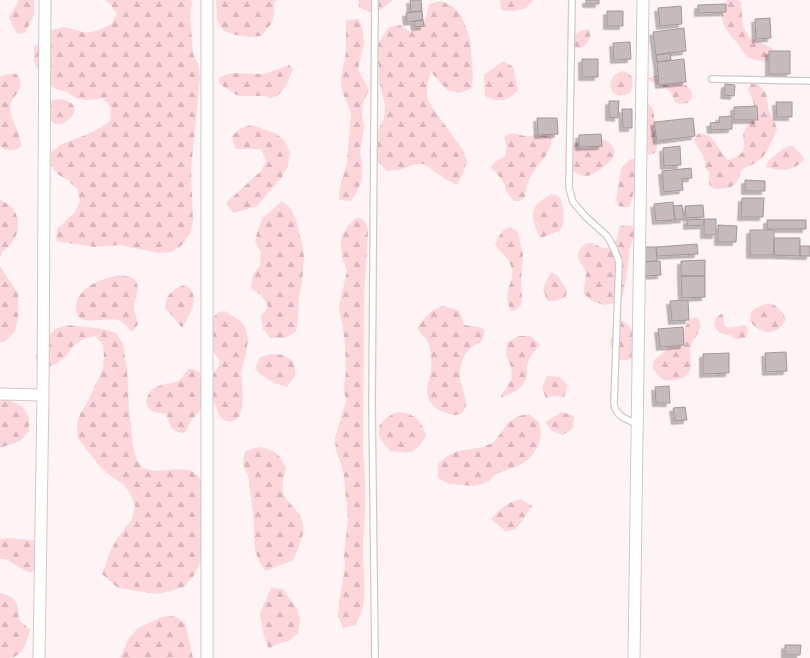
<svg xmlns="http://www.w3.org/2000/svg" width="810" height="658" viewBox="0 0 810 658" font-family="Figtree,sans-serif">
<style>
.forest{fill:url(#forest-firs)}
.building{fill:#c6babc;stroke:#a3989a;filter:url(#shadow)}
.lines{fill:none;stroke-linecap:round;stroke-linejoin:round}
.service-casing{stroke:#d3c8c9;stroke-width:8}
.minor-casing{stroke:#d3c8c9;stroke-width:13}
.service{stroke:#fff;stroke-width:5.5}
.minor{stroke:#fff;stroke-width:11}
</style>
<defs>
<pattern id="forest-firs" width="22" height="20" patternUnits="userSpaceOnUse"><rect width="22" height="20" fill="#fdd6dc"/><path d="M5 1l3.5 6h-7zM16 11l3.5 6h-7z" fill="#d8b6bc"/></pattern>
<filter id="shadow"><feDropShadow dx="-3.5" dy="3.5" stdDeviation="0" flood-color="#0004"/></filter>
</defs>
<rect width="100%" height="100%" fill="#fef4f5"/>
<path class="forest" d="M19 0H34C33 4 34 6 34 10 35 18 28 26 25 33L18 34 14 28 9 17Z
M105 0H191L192 3 190 16 193 54 199 66 200 79 191 169 193 221 190 234 182 245 172 252 159 253 120 245 94 247 56 241 57 229 75 212 80 201 77 189 68 180 57 174 50 164 51 152 62 144 88 134 100 128 110 121 111 108 103 98 90 100 77 99 67 92 55 89 38 71 34 60V47L52 30 64 27 87 33 99 30 111 24 117 14 110 4Z
M216 0H277L274 2C274 19 274 23 261 36L249 37 236 35 224 31 217 20Z
M358 0H393L382 9 371 13 359 7Z
M500 0H533L526 8 514 11 501 10Z
M727 0H738L741 2 743 27 750 38 772 48V62C765 61 754 61 748 57 744 54 740 48 738 44 726 30 715 19 727 0Z
M441 1 452 6 461 15 470 39 473 75 472 88 460 93 447 90 431 72 427 85V98L433 109 463 150 467 161 463 173 457 185 445 179 424 164 412 165 400 170 387 171 369 152 372 140 379 129 384 118 385 105 379 80V68L375 48 389 27 400 25 410 32C424 25 426 20 429 4Z
M359 19 363 32 364 44 358 69 369 90 363 102 362 114 364 126 360 152 362 164V178L358 190 351 201 339 200 340 187 347 163 351 113 342 91 341 79 346 52V20Z
M589 29C592 35 589 44 582 47 577 49 572 47 568 45 572 34 578 31 589 29Z
M503 61 513 67 518 90C506 102 501 103 485 96L484 75Z
M289 65 293 69 286 86 282 91 277 96 271 98 265 96H242L236 95 220 84 219 78 225 75 231 73 264 74Z
M624 71 627 72 632 77C633 85 633 95 623 95 619 96 617 95 613 93L610 86C612 76 614 73 624 71Z
M8 74C12 73 18 73 19 78 25 89 12 96 10 106 9 115 17 129 20 138 20 139 21 144 21 144 21 148 17 149 14 150 13 150 9 151 8 150 5 150 2 148 0 146V77Z
M658 75H661C672 79 687 82 692 93 692 104 684 106 675 102L671 93 667 89 646 79Z
M757 83 766 93 769 112 775 123 777 129 775 135 766 152 763 157 752 165 746 167 741 171C737 188 729 189 714 189L709 184V172L705 168C707 153 697 152 694 139L698 134C699 134 703 134 704 134 715 136 720 153 728 160 736 158 745 154 744 144 744 140 742 136 744 132 746 127 750 123 752 119 757 109 752 98 748 89L751 84Z
M63 99C66 100 70 102 72 104 80 112 65 127 56 124 53 123 50 120 48 118L49 101 53 100Z
M643 103 649 104 653 110 654 116 657 147 655 153 648 155 641 131 636 120V113Z
M251 125 275 133 284 140 290 153 288 166 282 177 257 206 233 213 226 203 261 171 266 161 261 149H235L232 136 241 128Z
M543 131 549 133 552 139 551 145 545 157 532 173 527 185 525 197 520 201H514L506 191 505 185 502 180 491 167 495 162 505 156C507 149 507 145 504 138 514 128 520 138 531 136 535 135 539 133 543 131Z
M601 139C609 141 612 144 615 151 614 153 614 155 613 157 609 164 594 176 585 176 579 176 573 171 569 167L567 147C575 140 576 144 585 143 590 142 596 140 601 139Z
M788 146H793L802 155 804 160C793 172 780 171 766 167L768 161 783 149Z
M635 158 640 161 636 183 630 207H624L618 206 616 200 621 169 629 160Z
M551 194C553 194 556 195 558 196 565 202 563 217 563 226L559 231 541 238C537 234 536 229 535 224 534 221 532 218 533 214 533 205 544 198 551 194Z
M0 199C3 202 7 203 10 206 21 215 20 233 11 244 5 251 3 248 0 258Z
M282 201 291 209 296 220 302 244 304 257 302 283 299 295 298 320 296 332 285 338H270L263 329 261 317 268 306 261 295 251 288 253 275 260 265 261 253 255 241 258 229 263 218Z
M356 218 363 219 366 224 368 231 364 298 363 452C367 483 365 514 363 544 362 565 368 594 361 614 359 618 357 622 355 625L343 628 338 616 339 603 345 567 344 555 348 519 344 477 343 470 336 450 335 438 346 401 344 389 346 369 345 342 339 307 347 271 342 258 341 246V239L347 227Z
M626 225 632 226 636 230 630 248 626 280 622 299 617 303 604 305 592 301 584 294C584 290 584 285 585 281 585 279 586 277 586 275 586 262 568 260 586 243 587 243 591 243 592 243 596 244 600 248 604 248 615 248 619 236 619 227Z
M510 227 516 230 519 236 523 254 521 280 522 299 521 305 517 309 512 312C499 292 517 283 511 266 508 257 500 252 495 245 499 236 500 231 510 227Z
M0 266 18 294V319L15 332 4 342H0Z
M551 272 557 275 567 290 566 296C560 301 555 301 547 301L543 288Z
M119 275C123 276 129 276 132 278 143 283 135 297 134 305 133 310 137 318 138 324L132 332C128 328 123 322 118 320 106 316 75 329 76 308 76 301 77 299 81 294 90 282 106 278 119 275Z
M185 285C203 296 189 315 182 328L165 307C166 295 173 288 185 285Z
M768 303C777 305 782 311 786 319 778 336 761 336 750 321L751 312 756 308Z
M442 306 455 309 460 312 464 325 477 327 484 329C484 333 484 338 481 341 479 344 474 345 471 348 464 353 460 364 460 372 458 384 469 398 465 408 463 415 457 416 450 414 447 413 442 412 439 410 433 407 426 397 427 390 427 384 430 378 431 372 432 365 431 355 430 348 429 340 424 338 420 332 419 331 419 329 418 327 424 318 431 309 442 306Z
M225 311 242 322 247 333 248 340 246 353 241 373 243 395 242 408 240 415 236 420 229 422 223 420 219 415 210 392 211 377 218 367 220 361 209 344 210 320 219 312Z
M721 314H723C725 319 722 323 726 327 733 329 738 325 745 325 750 330 748 339 740 339 736 340 734 338 731 336 722 332 717 335 714 323L716 318Z
M696 317C699 320 701 323 700 328 698 335 692 341 690 348 689 355 692 364 690 370 688 379 670 383 662 379 659 377 657 374 654 370L653 372V366L654 360 669 348 672 343 680 335 690 319Z
M622 321 627 324 635 333 633 358 627 360H620L612 350 610 340 613 335 616 322Z
M67 325 104 329 116 333 123 344 127 369 129 409 133 446 136 458 142 468 155 471 180 469 192 471 201 479 209 489 204 555 193 577 183 587 171 591 157 594 118 588 102 574 111 550 117 539 132 519 135 506 130 493 123 484 111 476 101 468 78 438 77 425 80 414 87 403 103 369 104 357 103 345 95 336 83 339 73 346 66 356 56 364 44 368 35 359C39 348 45 337 55 330 58 327 63 327 67 325Z
M518 336H530L540 345C535 350 530 356 528 363 526 367 528 371 527 375 525 389 511 394 500 398L512 378 511 366 506 356 507 343Z
M271 354 283 355 293 361 296 374 287 387C272 382 266 380 255 369L260 357Z
M188 369H194L200 373 204 378 205 399 201 409 190 422 186 431 183 433 177 432 174 430 171 427 166 414C162 413 158 413 154 412 141 407 147 392 156 387 163 384 172 384 178 381 183 378 185 373 188 369Z
M547 376 560 377 568 385 564 397 551 396 546 399 542 387Z
M0 388 2 396 23 407 29 418V431L20 441 0 448Z
M397 412C413 412 422 421 426 436 414 456 411 453 390 451 386 446 380 440 379 435 376 423 388 416 397 412Z
M562 412 574 416 573 428 563 435 552 431 545 422Z
M529 414 539 422 541 435 538 447 531 457 520 465 496 474 488 482 475 486 449 484 438 478V464L447 456 458 451 483 447 494 442 508 423 518 416Z
M259 447C275 450 279 453 286 468 284 476 280 488 284 495 290 506 301 512 303 524 305 536 297 550 293 560L266 571 259 562 255 550 253 513 248 475 243 464 245 451Z
M521 499 532 506 517 528 506 532 491 519C502 507 506 503 521 499Z
M7 538 32 540 43 543 47 555 41 566 30 573 5 559H0V539Z
M271 588 283 589 297 609 300 620 298 633 289 641 277 644 269 649 264 637 260 613Z
M0 593C9 595 16 598 18 608 18 613 18 617 20 621 23 624 27 627 30 630 27 641 23 656 10 658 7 658 3 658 0 658Z
M175 616 185 623 193 658H120L129 638 138 628 162 617Z"/>
<path class="building" d="M410 0H421L422 11 411 12Z
M586 0H599V4H586Z
M726 4V12L698 13V5Z
M681 6 682 24 660 26 658 8Z
M422 11 423 20 407 22 406 13Z
M607 11H623V26H607Z
M770 18 771 38 756 39 755 19Z
M423 20 424 26 415 27 414 21Z
M684 28 686 51 656 55 653 32Z
M630 42 631 59 614 60 613 43Z
M769 51H790V74H769Z
M670 53 671 60 657 62 656 55Z
M582 59H598V77H582Z
M684 59 686 82 659 85 657 62Z
M725 84 735 85 734 96 724 95Z
M609 101H619L618 118 609 117Z
M776 102H792V117H777Z
M757 106 758 120H734V107Z
M622 109H632V128H623Z
M732 116V129L711 130 710 123 720 122 719 117Z
M537 118H557L558 134 538 135Z
M693 118 695 136 657 141 654 122Z
M601 134 602 146 579 147V135Z
M680 146 681 165 664 166 663 148Z
M691 168 692 178 682 179 683 190 664 192 662 171Z
M745 180 765 181V191H745Z
M742 198H764L763 217H741Z
M673 202 675 220 656 221 654 204Z
M682 205 684 219 675 220 673 206Z
M703 205 704 217 686 218 685 206Z
M704 219V225L687 226V220Z
M704 219H716V235H704Z
M767 220H806V229H767Z
M718 225 737 226 736 242H718Z
M750 230H774V255H750Z
M774 238H800V256L774 255Z
M697 244 698 254 657 256 656 247Z
M800 246H810V256H800Z
M643 247H656L657 261 644 262Z
M705 260V276H681V261Z
M660 261 661 275 645 276 644 262Z
M681 276H705V297L682 298Z
M688 300 689 320 672 321 670 301Z
M683 327 684 345 660 347 658 329Z
M786 352 787 371 766 372 765 353Z
M729 353V373L703 374V354Z
M669 386 670 403H656L655 387Z
M685 407 687 420 675 421 673 408Z
M785 645H801L800 655H785Z"/>
<g class="lines">
<g class="service-casing">
<path id="service" d="M375 0 372 404 375 658
M572 0 569 188 573 202 586 217 607 236 614 248 619 262 614 403C615 416 626 419 637 424
M712 79 810 81"/>
</g>
<g class="minor-casing">
<path id="minor" d="M0 394 43 395
M39 658 43 395 45 0
M207 658V0
M634 658 643 0"/>
</g>
<use href="#service" class="service"/>
<use href="#minor" class="minor"/>
</g>
</svg>
